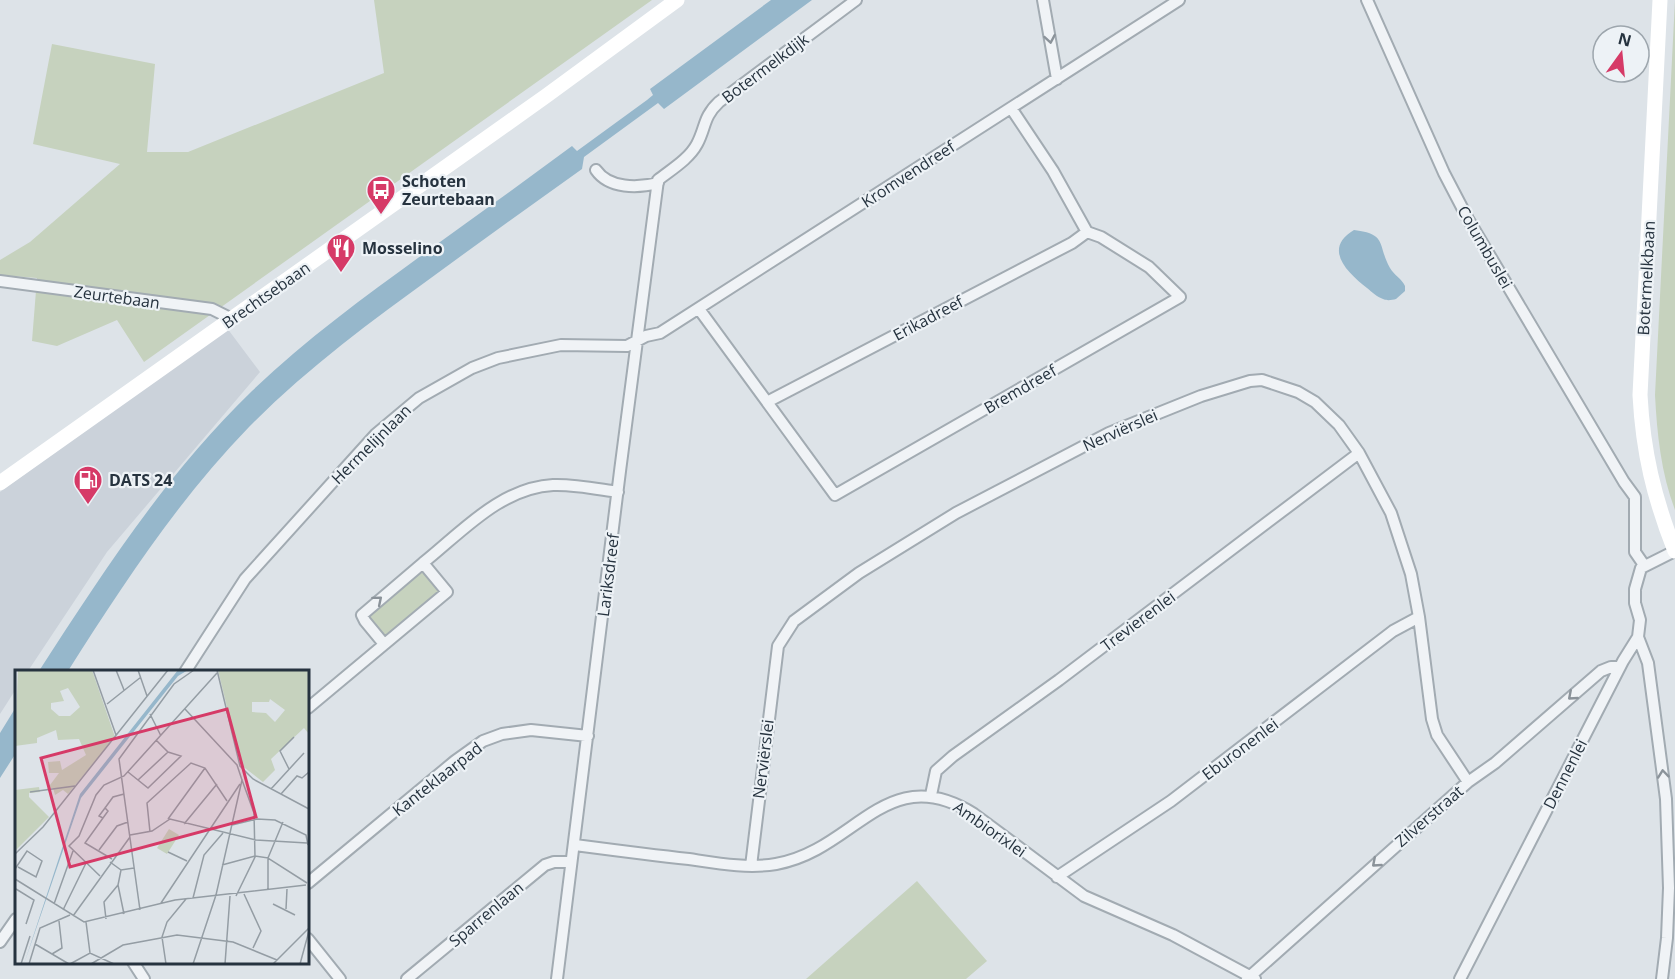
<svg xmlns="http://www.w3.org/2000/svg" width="1675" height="979" viewBox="0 0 1675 979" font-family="'Open Sans',sans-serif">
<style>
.built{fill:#cbd2da}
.green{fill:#c6d2be}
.water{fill:#96b7cb}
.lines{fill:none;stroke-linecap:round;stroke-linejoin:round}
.street-casing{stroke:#a2abb2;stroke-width:14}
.street{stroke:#f0f3f6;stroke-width:10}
.secondary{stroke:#fff;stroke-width:15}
.oneway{stroke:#8b939a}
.labels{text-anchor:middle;stroke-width:4.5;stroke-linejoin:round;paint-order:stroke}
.street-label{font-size:16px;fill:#26333f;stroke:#edf2f6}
.poi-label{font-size:16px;font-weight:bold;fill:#26333f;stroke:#edf2f6;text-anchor:start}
.inset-road{fill:none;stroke:#949da4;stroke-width:1.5}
.view{fill:#d63a67;fill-opacity:0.15;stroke:#d63a67;stroke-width:3}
.inset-edge{fill:none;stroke:#26333f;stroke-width:3}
</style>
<rect width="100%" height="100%" fill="#dde3e8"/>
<path class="built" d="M227 328 260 372 107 552 28 671 16 672V689L0 714V492Z"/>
<path class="green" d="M374 0H652L144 362 117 320 57 346 32 341 37 278 0 275V260L30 242 120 164 33 144 52 44 155 64 147 152H188L384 73Z
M1675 0V510C1661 473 1657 434 1655 395Z
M421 569 442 590 386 639 367 619V613Z
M917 881 987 961 966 979H806Z"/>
<path class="water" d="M771 0H812L664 109 658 103 584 157 582 169C533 204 484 239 435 275 370 322 305 370 249 427 178 500 122 586 68 671H39C103 572 167 473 252 391 305 340 363 298 422 255 472 219 522 183 572 146L577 151 647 100 653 95 650 89Z
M1354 230C1388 234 1377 245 1390 268 1394 275 1402 279 1405 286V291L1396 299C1392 300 1387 301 1383 299 1377 297 1372 292 1367 288 1348 273 1322 249 1354 230Z
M16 707V753L0 778V733Z"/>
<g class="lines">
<g class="street-casing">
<path id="street" d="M1043 0 1057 79
M1367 0 1444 173 1468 219 1624 482 1635 497V552L1644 565
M596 170C609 189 638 188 658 183
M0 281 212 309 232 319
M699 309 835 495 1180 297 1149 267 1101 237 1087 232 1053 171 1011 108
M767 402 1072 243 1087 232
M423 563C462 532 500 488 553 485 574 484 597 489 618 492
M1638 637 1648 663 1666 799 1669 888 1667 938 1662 979
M185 672 245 579 376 434 419 398 472 368 498 358 561 345 627 346 646 336 660 333 1179 0
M308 708 447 592 423 563 362 615 365 621 384 644
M931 795 936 771 953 756 1059 680 1359 453
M575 845C613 850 651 855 689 859 716 863 748 869 776 864 856 850 886 759 974 814L1084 896 1173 935 1255 979
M751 866 778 646 794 621 859 573 956 513 1109 433 1201 396 1250 381 1262 380 1298 392 1315 402 1339 425 1359 453 1391 513 1411 574 1419 617 1432 719 1437 735 1468 782
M1057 877 1171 801 1393 631 1419 617
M308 883 455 761 483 741 502 734 531 730 588 736
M308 939 340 979
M0 942 16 919
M133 962 144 979
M407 979 545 865 554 862H571
M557 979C590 713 622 446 658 180 672 169 689 159 697 144 706 127 703 117 719 102L856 0
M1247 979 1468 782 1495 763 1601 671 1611 667H1620
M1460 979 1623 661 1638 637 1640 620 1635 603V589L1641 568 1675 551"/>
</g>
<use href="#street" class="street"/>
<path class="secondary" d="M1660 0 1640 395C1643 452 1654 498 1675 551
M0 483 546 96 677 0"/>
</g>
<defs><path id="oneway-chevron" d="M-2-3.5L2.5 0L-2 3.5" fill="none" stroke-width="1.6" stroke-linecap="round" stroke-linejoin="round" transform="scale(1.5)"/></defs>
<g class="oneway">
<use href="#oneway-chevron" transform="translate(1050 39) rotate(80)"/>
<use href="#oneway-chevron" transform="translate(378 600) rotate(-40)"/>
<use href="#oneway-chevron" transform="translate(1572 696) rotate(139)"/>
<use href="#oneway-chevron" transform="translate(1663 774) rotate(-96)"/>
<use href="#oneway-chevron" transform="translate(1376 863) rotate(139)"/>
</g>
<defs>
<g id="bus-pin" transform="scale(1.5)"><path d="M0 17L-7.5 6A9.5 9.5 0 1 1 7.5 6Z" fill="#d63a67" stroke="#edf2f6"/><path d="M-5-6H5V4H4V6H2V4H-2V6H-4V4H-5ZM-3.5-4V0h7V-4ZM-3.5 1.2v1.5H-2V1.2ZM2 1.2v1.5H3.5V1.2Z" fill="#fff"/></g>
<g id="restaurant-pin" transform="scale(1.5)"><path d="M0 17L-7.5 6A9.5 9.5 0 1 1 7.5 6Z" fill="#d63a67" stroke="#edf2f6"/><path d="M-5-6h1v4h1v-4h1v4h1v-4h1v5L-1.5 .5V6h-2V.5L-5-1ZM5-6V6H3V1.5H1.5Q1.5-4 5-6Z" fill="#fff"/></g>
<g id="fuel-pin" transform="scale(1.5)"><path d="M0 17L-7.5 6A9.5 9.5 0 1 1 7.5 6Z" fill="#d63a67" stroke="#edf2f6"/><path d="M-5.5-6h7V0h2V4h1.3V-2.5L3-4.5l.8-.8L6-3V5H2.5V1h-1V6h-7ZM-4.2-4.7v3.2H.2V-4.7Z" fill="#fff"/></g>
</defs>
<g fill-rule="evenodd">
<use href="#bus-pin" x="381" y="190"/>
<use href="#restaurant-pin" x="341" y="248"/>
<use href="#fuel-pin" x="88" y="480"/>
</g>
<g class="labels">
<g class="street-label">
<text transform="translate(765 68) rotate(-37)" y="6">Botermelkdijk</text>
<text transform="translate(908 174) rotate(-33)" y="6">Kromvendreef</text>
<text transform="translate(1485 247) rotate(60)" y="6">Columbuslei</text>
<text transform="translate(1646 278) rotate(-87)" y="6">Botermelkbaan</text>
<text transform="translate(266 295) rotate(-35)" y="6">Brechtsebaan</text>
<text transform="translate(117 297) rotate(8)" y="6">Zeurtebaan</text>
<text transform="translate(928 318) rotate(-28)" y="6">Erikadreef</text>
<text transform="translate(1020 389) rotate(-30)" y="6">Bremdreef</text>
<text transform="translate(1120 430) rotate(-24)" y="6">Nerviërslei</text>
<text transform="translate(371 444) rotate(-45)" y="6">Hermelijnlaan</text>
<text transform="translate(608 575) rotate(-83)" y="6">Lariksdreef</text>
<text transform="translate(1138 621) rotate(-37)" y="6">Trevierenlei</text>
<text transform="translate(1240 749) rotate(-37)" y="6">Eburonenlei</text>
<text transform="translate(763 759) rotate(-83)" y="6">Nerviërslei</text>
<text transform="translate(1565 774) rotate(-63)" y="6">Dennenlei</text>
<text transform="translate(437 779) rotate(-38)" y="6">Kanteklaarpad</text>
<text transform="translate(1429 816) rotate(-41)" y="6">Zilverstraat</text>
<text transform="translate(990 829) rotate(35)" y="6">Ambiorixlei</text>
<text transform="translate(486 914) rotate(-40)" y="6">Sparrenlaan</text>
</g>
<g class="poi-label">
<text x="402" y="187">Schoten<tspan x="402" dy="18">Zeurtebaan</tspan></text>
<text x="362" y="254">Mosselino</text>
<text x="109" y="486">DATS 24</text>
</g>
</g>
<g transform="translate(15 670)">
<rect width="294" height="294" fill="#dde3e8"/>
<path d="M3 0H77L100 67 53 124 48 120 40 125 38 118 32 119 44 103H34L33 92 45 91 47 100 71 85 64 69 43 70 41 60 22 68V73L0 76ZM53 18 65 37 55 46H44L36 39V33L49 31 45 21ZM203 0H294V64L289 58 256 89 260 100 248 112 226 95ZM255 29 270 40 260 52 251 43 237 42V32H254ZM24 117 25 122 14 123V127L34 147 0 181V120ZM154 159 164 165 152 184 142 178Z" fill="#c6d2be" fill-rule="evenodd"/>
<path d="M163 0H173L163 6 66 128 9 294 65 124Z" fill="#96b7cb"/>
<path class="inset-road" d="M78 0 101 65M101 0 109 20M123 0 132 26M202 0 225 96 238 109 294 139M92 34 126 7M170 39 222 95 227 110 201 225 178 294M135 44 146 66M274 99 265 81 279 67M113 102 133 118 166 86 153 82 141 70M123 110 153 82M256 119 289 83M15 122 60 116M266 124 282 106 287 108 294 102M90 138 98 127 109 124M88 148 84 146 90 138 93 141 70 173 97 189M153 149 190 98M169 154 202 114M217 155 242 149 260 150 291 165 293 175M135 162 132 133 176 93 190 98 212 131M115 165 137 161 155 149 241 170 292 173M294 174V251M84 180 102 156 113 152M153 182 172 191M0 184 28 157 153 0M95 192 106 200 119 198M207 195 240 186 253 188 268 152M0 199 12 181 27 191 21 207 3 197M106 200 103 215 109 244M85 206 54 176 64 166 81 125 89 115 109 106 202 3M0 209 69 252 160 230 291 215M1 219 19 230 11 254M253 219V188L292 213M229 224 246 261 238 278M221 226 240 187 239 143 227 110M178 228 189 185 208 163M146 233 225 114M39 234 58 181M258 234 280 245M271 239 272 219M48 240 71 193M125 240 104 89 159 14 179 0M58 246 115 167M91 249 89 232 103 215M71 252 75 283M20 274 54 294M37 284 47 278 44 251M6 294 15 266M14 294 25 258 55 245M55 294 75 283 99 294M76 294 108 275 162 265 218 272 262 290M151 294 147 267 152 252 171 229M210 294 215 226M258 294 294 258M285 294 294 261"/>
<path class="view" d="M212 39 241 147 55 197 26 88Z"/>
<rect width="294" height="294" class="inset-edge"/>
</g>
<g transform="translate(1621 54) rotate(15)"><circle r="28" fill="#edf2f6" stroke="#9da6ad" stroke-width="1.5"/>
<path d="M0-4.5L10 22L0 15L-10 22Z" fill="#d63a67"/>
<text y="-9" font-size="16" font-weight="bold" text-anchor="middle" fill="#26333f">N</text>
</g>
</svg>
